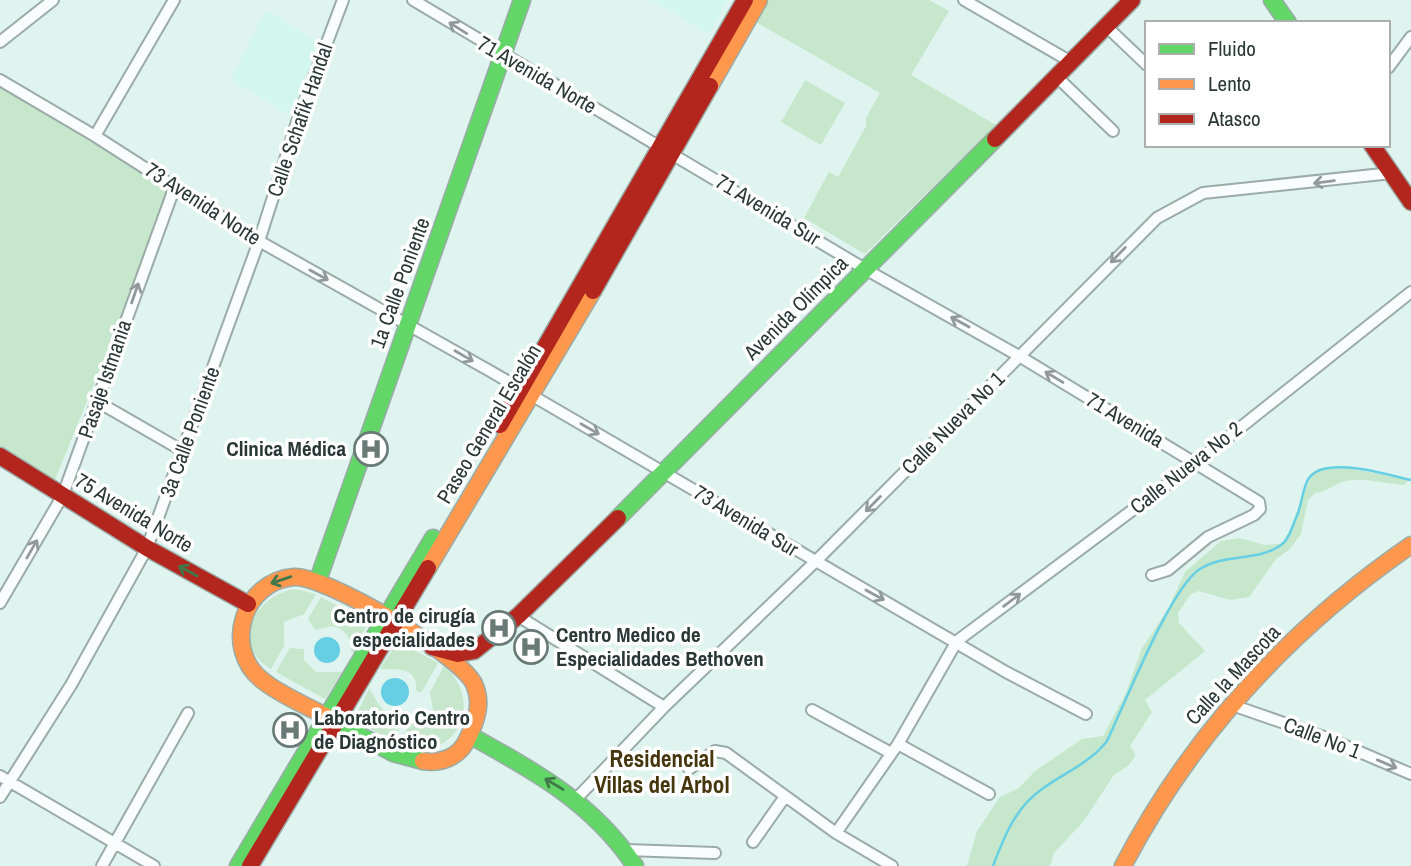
<svg xmlns="http://www.w3.org/2000/svg" width="1411" height="866" viewBox="0 0 1411 866" font-family="'Archivo Narrow',sans-serif">
<style>
.built{fill:#d3f6ee}
.green{fill:#c6e7cc}
.water{fill:#66cfe4}
.lines{fill:none;stroke-linecap:round;stroke-linejoin:round}
.stream{stroke:#66cfe4;stroke-width:2.5}
.street-casing{stroke:#9baba8;stroke-width:14}
.fast-casing{stroke:#9baba8;stroke-width:19}
.slow-casing{stroke:#9baba8;stroke-width:19}
.jam-casing{stroke:#9baba8;stroke-width:19}
.street{stroke:#fafdfd;stroke-width:10}
.fast{stroke:#63d668;stroke-width:16}
.slow{stroke:#ff974d;stroke-width:16}
.jam{stroke:#b3261e;stroke-width:16}
.oneway{stroke:#929a99}
.oneway2{stroke:#417749}
.labels{text-anchor:middle;stroke-width:7;stroke-linejoin:round;paint-order:stroke}
.street-label{font-size:21px;fill:#2a3835;stroke:#fff}
.poi-label{font-size:21px;font-weight:bold;fill:#2a3835;stroke:#fff;text-anchor:end}
.neighbourhood-label{font-size:23px;font-weight:bold;fill:#45360d;stroke:#fff}
</style>
<rect width="100%" height="100%" fill="#dff4ef"/>
<path class="built" d="M651 0H728L709 34Z
M266 10 323 45 295 118 231 80Z"/>
<path class="green" d="M770 0H929L949 11 911 75 996 125 865 254 804 218 829 172 838 177 866 126V118L880 93 756 22Z
M805 80 845 103 821 145 781 122Z
M0 82 175 186 54 482 0 449Z
M1339 466 1409 480 1404 485C1385 484 1365 477 1346 481 1335 483 1328 492 1315 493L1308 500 1301 534 1290 549 1276 559 1249 597 1230 600 1199 591 1190 595 1178 613 1179 623 1205 651 1145 700 1152 712 1130 746 1136 755 1128 766 1114 775 1083 822 1054 853 1050 866H967L977 831 1000 797 1019 788 1035 771 1082 739 1103 736 1126 693 1141 650 1168 609 1185 572 1221 541 1240 538 1264 545 1284 543C1290 531 1310 474 1316 470 1322 467 1333 467 1339 466Z
M296 589 316 594 304 614 284 622V646L271 669C229 645 255 594 296 589Z
M321 597 368 622 354 653 351 651C352 638 345 629 332 626L315 630 308 619Z
M398 641 438 663 421 693 416 690C418 665 394 670 380 669Z
M290 648 304 649V660L316 672H342L325 699 276 672Z
M444 666C488 704 452 768 398 744L411 723 431 715 433 710 430 692Z
M369 688C377 700 384 723 405 710L409 712 392 741 354 720Z"/>
<path class="water" d="M314 650a13 13 0 1 1 26 0a13 13 0 1 1-26 0Z
M381 692a14 14 0 1 1 28 0a14 14 0 1 1-28 0Z"/>
<g class="lines">
<path class="stream" d="M993 866C1004 837 1015 808 1042 789 1064 773 1090 763 1107 741 1125 704 1170 588 1200 569 1225 553 1258 562 1281 545 1289 540 1292 527 1296 518 1302 506 1302 488 1309 478 1325 455 1388 475 1411 480"/>
<g class="street-casing">
<path id="street" d="M413 0 865 269 1019 356 1259 502 1260 509 1254 515 1208 537 1168 570 1152 575
M964 0 1073 63
M1107 27 1147 65
M0 42 53 0
M1388 68 1411 37
M1058 78 1113 131
M0 80 95 136 259 241 490 371 1006 672 1086 714
M95 136 174 0
M98 402 183 451
M0 603 63 495 175 186
M518 616 664 707
M1232 705 1327 738 1411 774
M812 710 891 753
M898 744 989 794
M689 769 715 751 726 753 836 833 892 866
M0 776 154 866
M0 797 71 685 147 548 259 241 297 122 343 0
M577 798 664 707 815 562 1157 218 1203 193 1392 173
M836 833 898 744 957 641 1197 462 1411 292
M753 842 784 798
M626 850 715 853
M102 866 188 713"/>
</g>
<g class="fast-casing">
<path id="fast" d="M1272 0 1288 23
M618 518 995 139
M318 580 522 0
M337 723 393 753 423 761
M471 736C535 771 594 804 635 866
M238 866 433 538"/>
</g>
<g class="slow-casing">
<path id="slow" d="M710 86 759 0
M428 568 593 291
M327 717C306 705 280 695 262 680 222 648 243 581 294 577 325 575 461 655 474 684 483 703 476 722 467 740 459 757 441 764 423 761
M1123 866C1192 734 1288 630 1411 545"/>
</g>
<g class="jam-casing">
<path id="jam" d="M995 139 1132 0
M1372 145 1411 202
M593 291 710 86
M500 425 745 0
M0 456 147 548 248 604
M432 647 458 654 474 651 518 616 618 518
M250 866 428 568"/>
</g>
<use href="#street" class="street"/>
<use href="#fast" class="fast"/>
<use href="#slow" class="slow"/>
<use href="#jam" class="jam"/>
</g>
<defs><path id="oneway-shaft" d="M-6 0H5M1.5-3L5.5 0L1.5 3" fill="none" stroke-width="1.6" stroke-linecap="round" stroke-linejoin="round" transform="scale(1.75)"/></defs>
<g class="oneway">
<use href="#oneway-shaft" transform="translate(458 28) rotate(-148)"/>
<use href="#oneway-shaft" transform="translate(1324 182) rotate(173)"/>
<use href="#oneway-shaft" transform="translate(1118 255) rotate(134)"/>
<use href="#oneway-shaft" transform="translate(319 275) rotate(29)"/>
<use href="#oneway-shaft" transform="translate(135 293) rotate(-71)"/>
<use href="#oneway-shaft" transform="translate(960 322) rotate(-151)"/>
<use href="#oneway-shaft" transform="translate(464 356) rotate(30)"/>
<use href="#oneway-shaft" transform="translate(1054 377) rotate(-149)"/>
<use href="#oneway-shaft" transform="translate(590 429) rotate(30)"/>
<use href="#oneway-shaft" transform="translate(873 504) rotate(135)"/>
<use href="#oneway-shaft" transform="translate(32 549) rotate(-60)"/>
<use href="#oneway-shaft" transform="translate(875 595) rotate(29)"/>
<use href="#oneway-shaft" transform="translate(1012 600) rotate(-37)"/>
<use href="#oneway-shaft" transform="translate(1387 764) rotate(23)"/>
</g>
<g class="oneway2">
<use href="#oneway-shaft" transform="translate(188 571) rotate(-151)"/>
<use href="#oneway-shaft" transform="translate(281 580) rotate(161)"/>
<use href="#oneway-shaft" transform="translate(554 784) rotate(-149)"/>
</g>
<defs>
<g id="hospital-ring" transform="scale(1.75)"><circle r="9.5" fill="#fff" stroke="#697a76" stroke-width="1.5"/><path d="M-5-5h3v3.5h4V-5h3V5h-3V1.5h-4V5h-3Z" fill="#697a76"/></g>
</defs>
<g fill-rule="evenodd">
<use href="#hospital-ring" x="371" y="449"/>
<use href="#hospital-ring" x="499" y="628"/>
<use href="#hospital-ring" x="531" y="647"/>
<use href="#hospital-ring" x="290" y="730"/>
</g>
<g class="labels">
<g class="street-label">
<text transform="translate(537 75) rotate(30)" y="7">71 Avenida Norte</text>
<text transform="translate(300 120) rotate(-71)" y="7">Calle Schafik Handal</text>
<text transform="translate(203 204) rotate(33)" y="7">73 Avenida Norte</text>
<text transform="translate(768 210) rotate(31)" y="7">71 Avenida Sur</text>
<text transform="translate(400 283) rotate(-70)" y="7">1a Calle Poniente</text>
<text transform="translate(796 308) rotate(-45)" y="7">Avenida Olímpica</text>
<text transform="translate(105 379) rotate(-71)" y="7">Pasaje Istmania</text>
<text transform="translate(1125 420) rotate(31)" y="7">71 Avenida</text>
<text transform="translate(953 423) rotate(-45)" y="7">Calle Nueva No 1</text>
<text transform="translate(489 424) rotate(-59)" y="7">Paseo General Escalón</text>
<text transform="translate(190 432) rotate(-70)" y="7">3a Calle Poniente</text>
<text transform="translate(1186 468) rotate(-38)" y="7">Calle Nueva No 2</text>
<text transform="translate(134 513) rotate(31)" y="7">75 Avenida Norte</text>
<text transform="translate(746 521) rotate(31)" y="7">73 Avenida Sur</text>
<text transform="translate(1233 675) rotate(-47)" y="7">Calle la Mascota</text>
<text transform="translate(1322 738) rotate(21)" y="7">Calle No 1</text>
</g>
<g class="poi-label">
<text x="346" y="456">Clinica Médica</text>
<text x="475" y="623">Centro de cirugía<tspan x="475" dy="24">especialidades</tspan></text>
<text x="556" y="642" text-anchor="start">Centro Medico de<tspan x="556" dy="24">Especialidades Bethoven</tspan></text>
<text x="314" y="725" text-anchor="start">Laboratorio Centro<tspan x="314" dy="24">de Diagnóstico</tspan></text>
</g>
<g class="neighbourhood-label">
<text x="662" y="767">Residencial<tspan x="662" dy="26">Villas del Arbol</tspan></text>
</g>
</g>
<rect x="1145" y="21" width="245" height="126" fill="#ffffff" stroke="#aaafae" stroke-width="2"/>
<rect x="1159" y="44" width="35" height="10" fill="#63d668" stroke="#aaafae" stroke-width="2"/>
<text x="1208" y="56" font-size="21" fill="#2a3835">Fluido</text>
<rect x="1159" y="79" width="35" height="10" fill="#ff974d" stroke="#aaafae" stroke-width="2"/>
<text x="1208" y="91" font-size="21" fill="#2a3835">Lento</text>
<rect x="1159" y="114" width="35" height="10" fill="#b3261e" stroke="#aaafae" stroke-width="2"/>
<text x="1208" y="126" font-size="21" fill="#2a3835">Atasco</text>
</svg>
